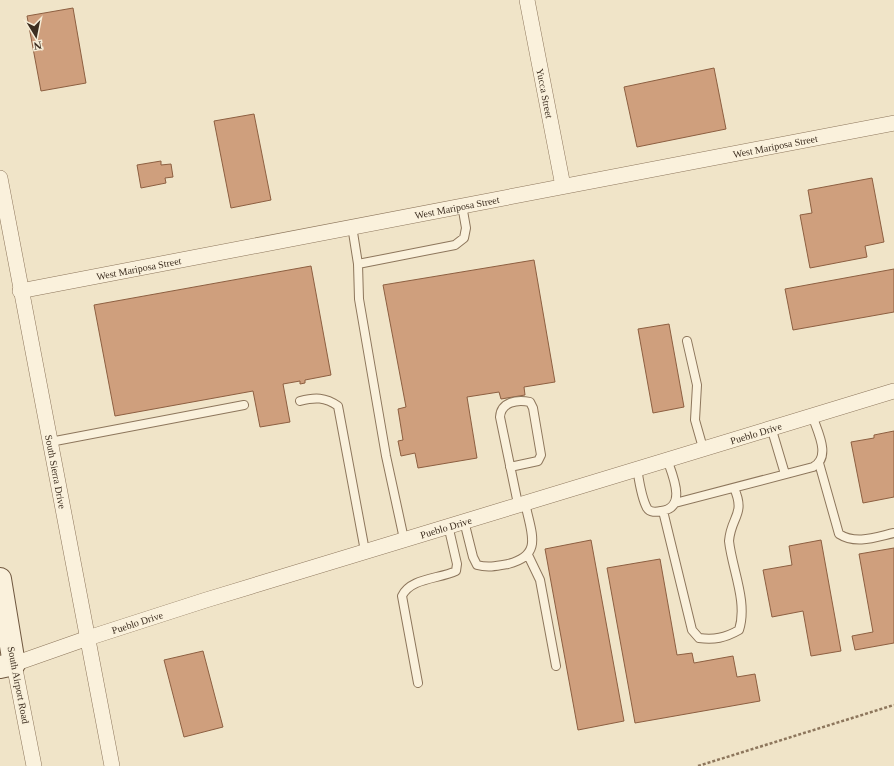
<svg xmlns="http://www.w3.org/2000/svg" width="894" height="766" viewBox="0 0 894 766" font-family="'Times New Roman',serif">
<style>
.building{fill:#cf9f7d;stroke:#8d5f41}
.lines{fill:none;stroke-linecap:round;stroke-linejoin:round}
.lane-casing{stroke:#8d765c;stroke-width:10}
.street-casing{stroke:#8d765c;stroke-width:16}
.secondary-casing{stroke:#6f573f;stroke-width:24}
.path{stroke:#8d765c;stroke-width:2.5;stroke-dasharray:3 2;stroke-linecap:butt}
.lane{stroke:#faf1dc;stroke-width:8}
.street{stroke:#faf1dc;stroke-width:15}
.secondary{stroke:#faf1dc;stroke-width:22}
.labels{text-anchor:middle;stroke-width:3;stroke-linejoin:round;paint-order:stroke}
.street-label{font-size:10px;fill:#3d2e20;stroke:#f7eed8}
</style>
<rect width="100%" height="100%" fill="#f0e4c8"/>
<path class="building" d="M73 8 86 83 41 91 27 16Z
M714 68 726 129 637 147 624 87Z
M254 114 271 200 231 208 214 121Z
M161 161V165L171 164 173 177 165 178 166 183 141 188 137 165Z
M872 178 884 242 865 246 867 257 810 268 800 215 812 213 808 190Z
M534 260 555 382 524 387 525 395 501 399 499 392 467 397 477 458 418 468 415 453 401 456 398 441 403 440 398 409 406 407 383 285Z
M311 266 331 375 305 380V383L300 384V381L283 384 290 422 260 427 253 391 115 416 94 305Z
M894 269V312L793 330 785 289Z
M669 324 684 407 653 413 638 329Z
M894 431V497L863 503 851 442 874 438V435Z
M591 540 624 721 578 730 545 549Z
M821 540 841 651 811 656 803 611 772 617 763 570 792 565 789 546Z
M894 548V643L855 650 852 636 873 632 859 554Z
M660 559 677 655 692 653 694 663 733 656 737 677 755 674 760 701 635 723 607 568Z
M203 651 223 727 184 737 164 660Z"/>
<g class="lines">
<g class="lane-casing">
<path id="lane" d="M352 226 358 264 359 299 386 456 404 539
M358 264 455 245 464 238 466 228 462 205
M687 341 697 385 695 420 703 448
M300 401C315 397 325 397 338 406L365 551
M771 427 785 474
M50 442 244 405
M819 463 839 534C856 545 876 537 894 533
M510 467 538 461 541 455 533 408 530 402C517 399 501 402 500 417L518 504
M637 468C639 480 641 497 647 508 650 513 656 512 661 511 688 508 672 474 667 459
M675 503 813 467C832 457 817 431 812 415
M663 511 692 630 699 638C714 640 725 638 739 630 748 602 732 569 729 541 731 516 746 515 734 488
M464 521 473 557 477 565C488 568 497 566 508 564 545 555 530 531 525 502
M528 555 540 580 556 666
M418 683 402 596C410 578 439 579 456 571L457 564 448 525"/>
</g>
<g class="street-casing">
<g id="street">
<path id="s1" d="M527 0 563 186"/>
<path id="s2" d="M0 178 112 766"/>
<path id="s3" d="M20 291 894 123"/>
<path id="s4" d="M34 766 14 664 88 638 206 600 894 391"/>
</g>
</g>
<g class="secondary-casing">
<path id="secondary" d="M0 579 14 664 0 667"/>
</g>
<path class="path" d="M698 766 894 705"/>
<use href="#lane" class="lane"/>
<use href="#street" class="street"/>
<use href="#secondary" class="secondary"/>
</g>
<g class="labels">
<g class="street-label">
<text dy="4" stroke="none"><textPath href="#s1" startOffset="95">Yucca Street</textPath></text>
<text dy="4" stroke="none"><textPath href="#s3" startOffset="769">West Mariposa Street</textPath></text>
<text dy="4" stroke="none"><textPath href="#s3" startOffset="445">West Mariposa Street</textPath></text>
<text dy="4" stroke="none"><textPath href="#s3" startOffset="121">West Mariposa Street</textPath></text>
<text dy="4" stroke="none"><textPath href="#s4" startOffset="881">Pueblo Drive</textPath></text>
<text dy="4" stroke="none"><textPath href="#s2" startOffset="299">South Sierra Drive</textPath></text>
<text dy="4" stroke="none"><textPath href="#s4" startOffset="557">Pueblo Drive</textPath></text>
<text dy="4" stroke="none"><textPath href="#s4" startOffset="234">Pueblo Drive</textPath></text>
<text transform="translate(19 685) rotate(79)" y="4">South Airport Road</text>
</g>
</g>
<g transform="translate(36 36) rotate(170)" stroke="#f7eed8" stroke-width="3" paint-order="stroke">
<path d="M0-3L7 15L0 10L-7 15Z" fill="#3d2e20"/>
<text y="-6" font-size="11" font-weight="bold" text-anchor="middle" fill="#3d2e20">N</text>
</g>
</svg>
